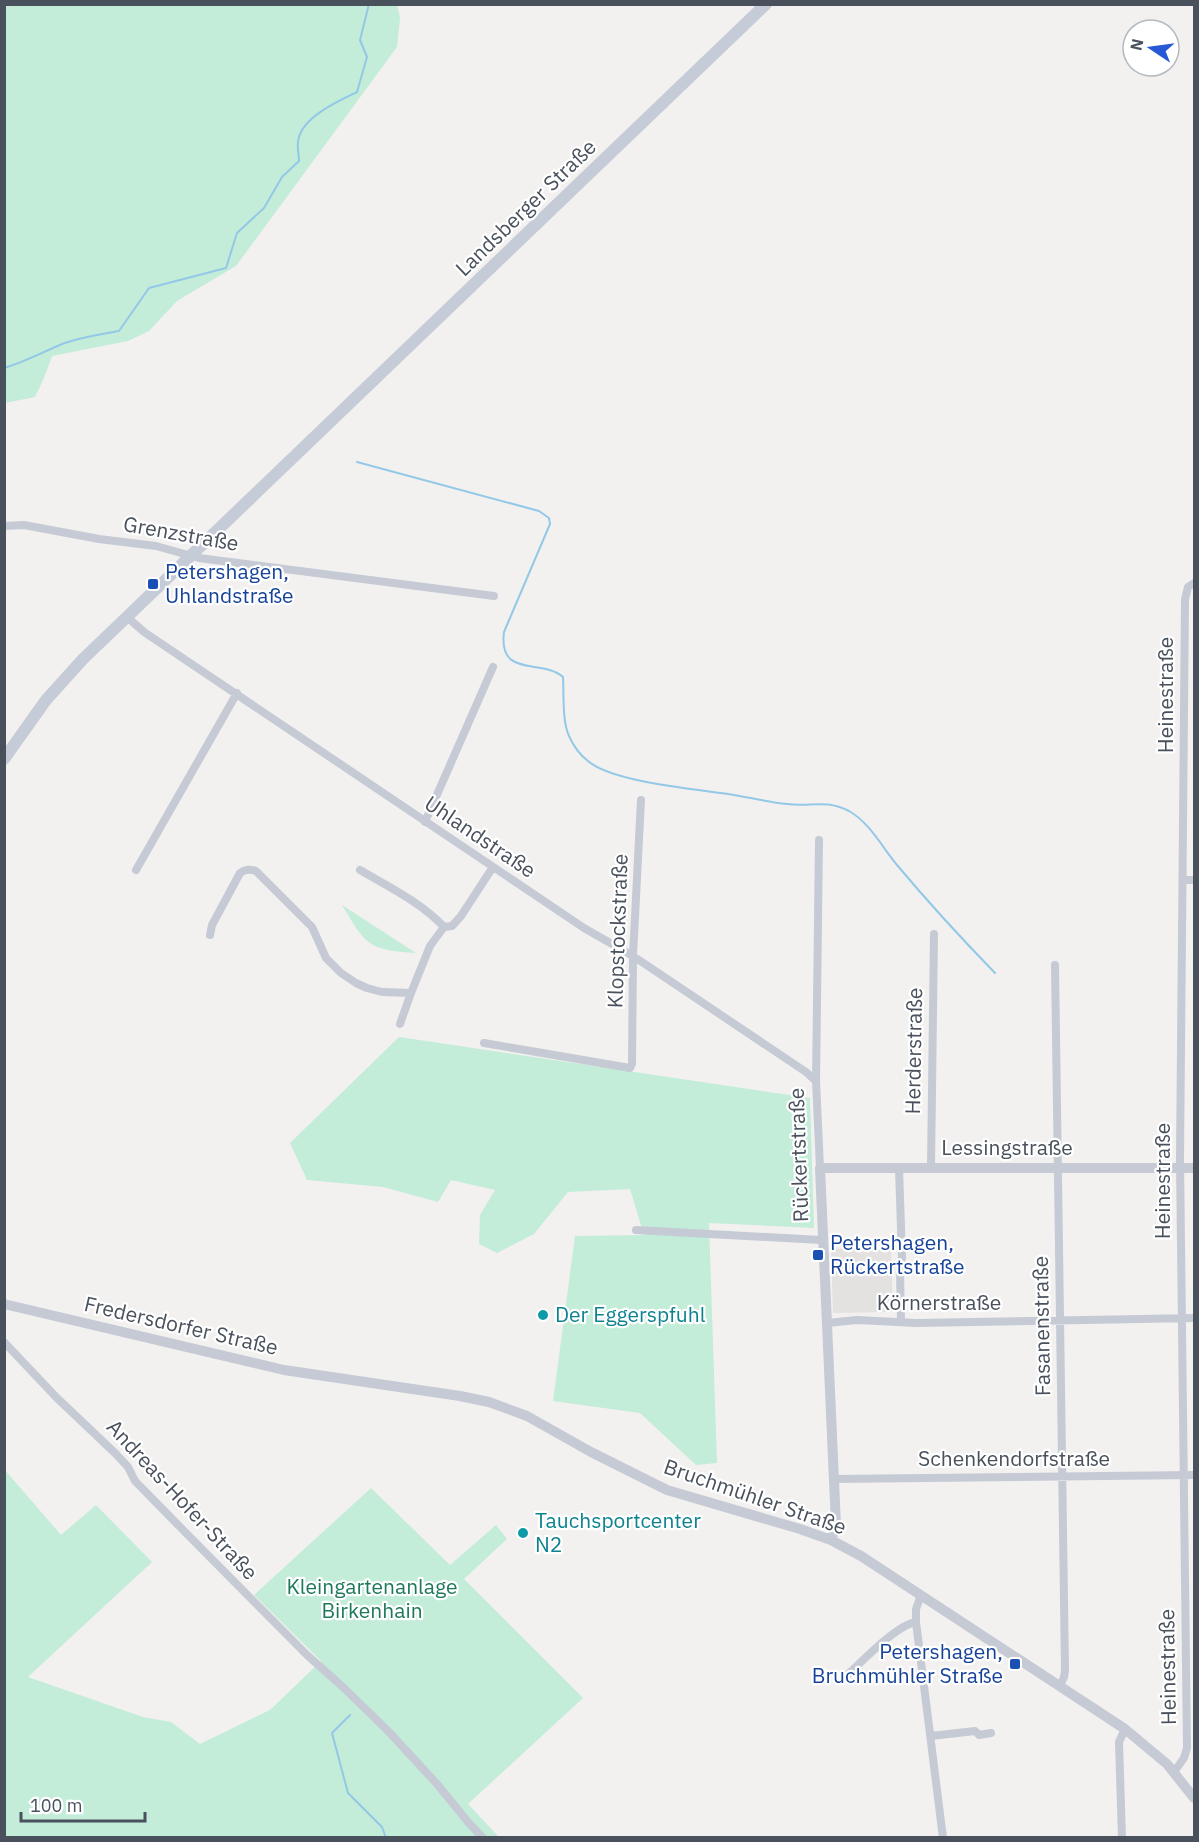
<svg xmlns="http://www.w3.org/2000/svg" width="1199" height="1842" viewBox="0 0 1199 1842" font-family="'IBM Plex Sans',sans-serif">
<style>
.education{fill:#e3e2e1}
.green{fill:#c3ecd9}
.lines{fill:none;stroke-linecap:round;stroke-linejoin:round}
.stream{stroke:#93c8e6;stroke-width:2}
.minor{stroke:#c5cad4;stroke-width:8}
.tertiary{stroke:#c5cad4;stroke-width:10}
.secondary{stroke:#c5cbd7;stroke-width:12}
.transit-dot{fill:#1a4fb4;stroke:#fff;stroke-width:2}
.culture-dot{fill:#0f9aa8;stroke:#fff;stroke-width:2}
.labels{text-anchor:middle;stroke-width:4.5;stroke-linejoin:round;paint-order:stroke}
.street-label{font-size:21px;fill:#49515c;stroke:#fff}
.transit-label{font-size:21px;fill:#164399;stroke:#fff;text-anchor:start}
.culture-label{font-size:21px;fill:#0d838f;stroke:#fff;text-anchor:start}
.park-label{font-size:21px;fill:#1e795a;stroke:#fff}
</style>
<rect width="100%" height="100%" fill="#f2f1f0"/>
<path class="education" d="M891 1247 893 1312 833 1313 831 1249Z"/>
<path class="green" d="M5 4H397L400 18 397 47 236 266 177 301 149 331 128 341 52 356 44 378 35 397 5 403Z
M342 905 416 953C368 950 366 945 342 905Z
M399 1037 810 1098 814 1228 709 1223 717 1463 696 1465 640 1413 553 1401 575 1236 644 1235 630 1189 568 1192 534 1234 497 1253 479 1244 480 1215 495 1190 451 1180 438 1202 383 1187 307 1180 290 1143Z
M4 1469 61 1535 96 1505 152 1562 28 1677 143 1717 171 1722 200 1744 270 1710 321 1661 254 1595 371 1488 450 1565 496 1525 507 1539 464 1579 583 1698 468 1804 499 1837H5Z"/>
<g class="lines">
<path class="stream" d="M4 368C25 362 43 352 62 344 80 337 101 334 119 331L149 288 226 268 237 233 264 208 282 177 299 161C299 155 297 148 298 142 300 118 338 101 357 92L367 57 360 40 369 4
M357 462 539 511 549 518 550 524 504 632C498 679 542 658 563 677 564 694 562 721 569 736 573 745 580 755 588 761 612 782 695 789 728 794 748 797 767 802 787 804 811 807 825 799 849 811 870 823 882 847 897 865 928 902 961 938 995 973
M350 1715 332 1733 348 1793 382 1827 386 1838"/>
<path class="minor" d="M4 526 24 525 99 539 156 546 199 558 494 596
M127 617 144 632 584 928 633 956 806 1072 816 1081
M425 822 493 667
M819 840 816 1081 820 1168
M136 870 237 693
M360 870C389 887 422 903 444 927
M1183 880H1194
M210 935 212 925 240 873C246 869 249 869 256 871L312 927 326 958 341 973 356 983 367 988 382 992 411 993 430 946 444 927 452 926 461 916 493 867
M1055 965 1065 1671 1064 1677 1060 1686
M400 1024 411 993
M484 1043 630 1068 632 1064 633 956 641 800
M899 1168 902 1258 900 1270 901 1322
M931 1168 934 934
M636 1230 822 1240
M827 1323 857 1320 916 1323 1194 1318
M4 1342 56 1397 116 1454 128 1467 135 1481 185 1532 307 1655 344 1688 389 1732 437 1784 468 1822 483 1838
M833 1479 1194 1475
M921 1595 916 1609V1622L943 1838
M845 1677C861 1663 896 1625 916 1622
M931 1736 975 1731 979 1735 991 1733
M1174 1772 1184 1758 1187 1748 1180 1159 1185 599 1188 587 1194 583
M1122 1838 1119 1742 1125 1729"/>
<path class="tertiary" d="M4 1304 284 1370 460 1396 489 1402 527 1416 591 1452 667 1490 800 1529 831 1540 861 1556 1125 1729 1167 1764 1194 1798
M831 1540 836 1525 820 1168H1194"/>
<path class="secondary" d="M4 759 46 700 83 659 766 4"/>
</g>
<g class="transit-dot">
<rect x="147" y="578" width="12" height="12" rx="3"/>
<rect x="812" y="1249" width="12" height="12" rx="3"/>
<rect x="1009" y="1658" width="12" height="12" rx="3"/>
</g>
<g class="culture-dot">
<circle cx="543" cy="1315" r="6"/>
<circle cx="523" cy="1533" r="6"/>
</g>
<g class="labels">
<g class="street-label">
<text transform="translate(526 208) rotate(-44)" y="7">Landsberger Straße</text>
<text transform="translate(181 534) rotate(10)" y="7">Grenzstraße</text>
<text transform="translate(1166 695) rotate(-90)" y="7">Heinestraße</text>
<text transform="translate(480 837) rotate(34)" y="7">Uhlandstraße</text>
<text transform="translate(618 931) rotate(-88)" y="7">Klopstockstraße</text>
<text transform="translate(914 1051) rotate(-89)" y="7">Herderstraße</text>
<text x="1007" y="1155">Lessingstraße</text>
<text transform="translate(799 1155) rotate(-92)" y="7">Rückertstraße</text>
<text transform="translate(1163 1181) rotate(-90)" y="7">Heinestraße</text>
<text x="939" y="1310">Körnerstraße</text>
<text transform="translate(181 1326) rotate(13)" y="7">Fredersdorfer Straße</text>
<text transform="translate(1042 1326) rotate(-91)" y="7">Fasanenstraße</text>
<text x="1014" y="1466">Schenkendorfstraße</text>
<text transform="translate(755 1497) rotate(19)" y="7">Bruchmühler Straße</text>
<text transform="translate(182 1500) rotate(47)" y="7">Andreas-Hofer-Straße</text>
<text transform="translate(1168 1667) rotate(-91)" y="7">Heinestraße</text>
</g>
<g class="transit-label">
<text x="165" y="579">Petershagen,<tspan x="165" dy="24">Uhlandstraße</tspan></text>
<text x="830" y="1250">Petershagen,<tspan x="830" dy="24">Rückertstraße</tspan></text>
<text x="1003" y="1659" text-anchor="end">Petershagen,<tspan x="1003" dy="24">Bruchmühler Straße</tspan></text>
</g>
<g class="culture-label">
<text x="555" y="1322">Der Eggerspfuhl</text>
<text x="535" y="1528">Tauchsportcenter<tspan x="535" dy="24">N2</tspan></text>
</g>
<g class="park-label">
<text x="372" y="1594">Kleingartenanlage<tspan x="372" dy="24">Birkenhain</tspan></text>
</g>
</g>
<rect width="1199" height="1842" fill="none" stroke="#49515c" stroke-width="12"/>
<g transform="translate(1151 48) rotate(283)"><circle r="28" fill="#ffffff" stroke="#b6b9be" stroke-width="1.5"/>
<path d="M0-4.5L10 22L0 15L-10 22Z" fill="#2759d6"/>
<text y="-9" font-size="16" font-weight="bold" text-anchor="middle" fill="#49515c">N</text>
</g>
<path d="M21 1812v9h124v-9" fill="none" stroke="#49515c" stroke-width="3"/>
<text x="30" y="1812" font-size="18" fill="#49515c" stroke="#ffffff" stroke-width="4.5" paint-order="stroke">100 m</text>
</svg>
